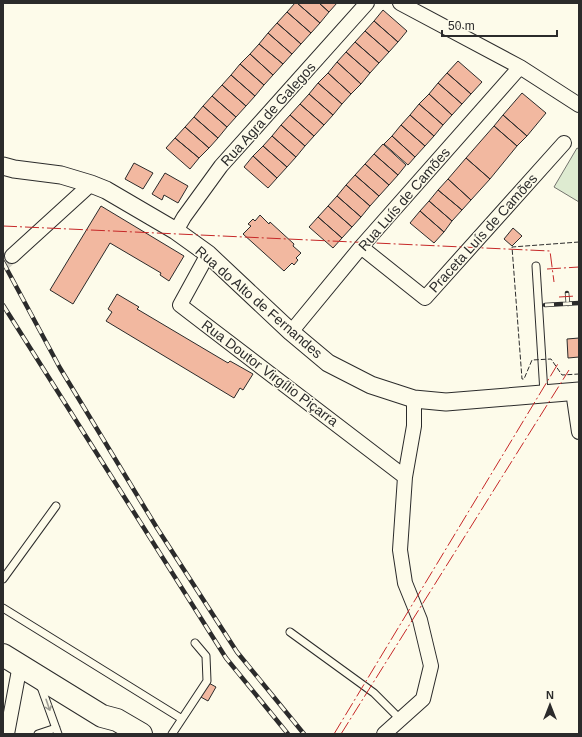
<svg xmlns="http://www.w3.org/2000/svg" width="582" height="737" viewBox="0 0 582 737" font-family="Arial,sans-serif">
<style>
.green{fill:#deebd1;stroke:#74746e}
.building{fill:#f2b8a0;stroke:#2b2b2b}
.lines{fill:none;stroke-linecap:round;stroke-linejoin:round}
.minor-tunnel{stroke:#d3d1c4;stroke-width:14;stroke-dasharray:14 7;stroke-linecap:butt}
.service-casing{stroke:#2b2b2b;stroke-width:9}
.minor-casing{stroke:#2b2b2b;stroke-width:16}
.tertiary-casing{stroke:#2b2b2b;stroke-width:19}
.primary-casing{stroke:#2b2b2b;stroke-width:24}
.service{stroke:#fdfbea;stroke-width:7}
.minor{stroke:#fdfbea;stroke-width:14}
.tertiary{stroke:#fdfbea;stroke-width:17}
.primary{stroke:#fdfbea;stroke-width:22}
.rail-casing{stroke:#2b2b2b;stroke-width:4.5}
.rail{stroke:#fdfbea;stroke-width:3;stroke-dasharray:9;stroke-linecap:butt}
.fence{stroke:#2b2b2b;stroke-width:1;stroke-dasharray:5 2;stroke-linecap:butt}
.power{stroke:#c62828;stroke-width:1;stroke-dasharray:14 3 2 3;stroke-linecap:butt}
.oneway{stroke:#9e9d94}
.labels{text-anchor:middle;stroke-width:3;stroke-linejoin:round;paint-order:stroke}
.street-label{font-size:14px;fill:#2b2b2b;stroke:#fdfbea}
</style>
<rect width="100%" height="100%" fill="#fdfbea"/>
<path class="green" d="M577 148 579 149V202L554 187Z"/>
<path class="building" d="M295 3H297L320 23 311 33 287 12Z
M297 3H319L329 12 320 23Z
M319 3H337L329 12Z
M383 10 407 31 398 42 374 21Z
M287 12 311 33 301 44 277 23Z
M374 21 398 42 389 52 365 31Z
M277 23 301 44 292 54 268 33Z
M365 31 389 52 379 63 355 42Z
M268 33 292 54 283 64 259 44Z
M355 42 379 63 370 73 346 52Z
M259 44 283 64 273 75 250 54Z
M346 52 370 73 361 84 337 62Z
M250 54 273 75 264 85 240 64Z
M458 61 482 82 471 94 447 73Z
M337 62 361 84 351 94 328 73Z
M240 64 264 85 255 96 231 75Z
M328 73 351 94 342 104 318 83Z
M447 73 471 94 462 104 438 83Z
M231 75 255 96 246 106 222 85Z
M318 83 342 104 333 115 309 94Z
M438 83 462 104 452 115 429 94Z
M222 85 246 106 236 117 212 96Z
M522 93 546 113 527 136 503 115Z
M309 94 333 115 324 125 300 104Z
M429 94 452 115 443 125 419 104Z
M212 96 236 117 227 127 203 106Z
M300 104 324 125 314 136 290 115Z
M419 104 443 125 434 136 410 115Z
M203 106 227 127 218 138 194 117Z
M290 115 314 136 305 146 281 125Z
M410 115 434 136 425 146 401 125Z
M503 115 527 136 517 146 494 126Z
M194 117 218 138 209 148 185 127Z
M281 125 305 146 296 157 272 136Z
M401 125 425 146 415 157 392 136Z
M494 126 517 146 490 179 466 158Z
M185 127 209 148 199 158 175 138Z
M272 136 296 157 287 167 263 146Z
M392 136 415 157 408 165 384 144Z
M175 138 199 158 190 169 166 148Z
M383 144 406 165 398 175 374 154Z
M263 146 287 167 277 178 253 156Z
M374 154 398 175 389 185 365 164Z
M253 156 277 178 268 188 244 167Z
M466 158 490 179 471 200 448 179Z
M134 163 153 173 143 189 125 179Z
M365 164 389 185 379 196 355 175Z
M165 173 188 186 178 203 164 195 162 200 152 194Z
M355 175 379 196 370 206 346 185Z
M448 179 471 200 462 210 438 190Z
M346 185 370 206 361 217 337 196Z
M438 190 462 210 452 221 429 201Z
M337 196 361 217 352 227 328 206Z
M429 201 452 221 444 232 420 211Z
M101 206 184 256 169 281 160 275 161 273 110 243 73 304 50 290Z
M328 206 352 227 342 238 318 217Z
M420 211 444 232 434 243 410 223Z
M260 215 269 224 270 222 294 244 293 246 301 253 296 258 298 260 294 265 292 263 284 271 243 234 251 226 248 224 253 219 255 221Z
M318 217 342 238 333 248 309 227Z
M513 228 522 236 512 246 504 239Z
M117 294 139 307 137 309 228 363 230 361 253 374 243 390 240 388 234 398 106 321 112 312 108 309Z
M579 338V357L568 358 567 339Z
M207 682 216 687 208 701 199 696Z"/>
<g class="lines">
<path class="minor-tunnel" d="M3 264 12 256"/>
<g class="service-casing">
<path id="service" d="M536 266 544 393
M3 579 56 506
M3 608 182 719
M290 632 374 693 400 719
M40 684 58 734
M38 734 56 728
M172 734 207 681 206 656 195 643"/>
</g>
<g class="minor-casing">
<path id="minor" d="M400 3 520 67 579 105
M176 231 184 217 221 166 367 3
M361 247 425 298 564 143
M208 254 180 305 405 477
M12 256 91 184
M291 332 361 247 520 67
M573 391 579 432
M7 734 20 665
M384 734 423 699 431 666 420 620 405 583 400 550 405 477 414 426V399"/>
</g>
<g class="tertiary-casing">
<path id="tertiary" d="M3 166 14 169 61 175 91 184 106 190 176 231 208 254 291 332 328 363 371 385 414 399 446 402 579 391"/>
</g>
<g class="primary-casing">
<path id="primary" d="M3 655 102 716 117 720 141 734"/>
</g>
<use href="#service" class="service"/>
<use href="#minor" class="minor"/>
<use href="#tertiary" class="tertiary"/>
<use href="#primary" class="primary"/>
<g class="rail-casing">
<path id="rail" d="M3 262 60 368 157 528 237 652 304 734
M567 293 568 304
M3 305 226 658 288 734
M545 305 579 303"/>
</g>
<use href="#rail" class="rail"/>
<path class="fence" d="M579 242 512 247 522 379H524L532 360 551 359 562 375 579 374"/>
<path class="power" d="M3 226 550 251 554 282
M547 269 579 267
M559 297 576 296
M334 734 559 362
M341 734 569 370"/>
</g>
<defs><path id="oneway-shaft" d="M-6 0H5M1.5-3L5.5 0L1.5 3" fill="none" stroke-width="1.6" stroke-linecap="round" stroke-linejoin="round"/></defs>
<use class="oneway" href="#oneway-shaft" transform="translate(48 705) rotate(71)"/>
<g class="labels">
<g class="street-label">
<text transform="translate(268 114) rotate(-48)" y="5">Rua Agra de Galegos</text>
<text transform="translate(404 199) rotate(-49)" y="5">Rua Luís de Camões</text>
<text transform="translate(483 233) rotate(-48)" y="5">Praceta Luís de Camões</text>
<text transform="translate(259 302) rotate(41)" y="5">Rua do Alto de Fernandes</text>
<text transform="translate(270 373) rotate(37)" y="5">Rua Doutor Virgílio Piçarra</text>
</g>
</g>
<rect width="582" height="737" fill="none" stroke="#2b2b2b" stroke-width="8"/>
<g transform="translate(550 705)" stroke="#fdfbea" stroke-width="3" paint-order="stroke">
<path d="M0-3L7 15L0 10L-7 15Z" fill="#2b2b2b"/>
<text y="-6" font-size="11" font-weight="bold" text-anchor="middle" fill="#2b2b2b">N</text>
</g>
<path d="M442 30v6h115v-6" fill="none" stroke="#2b2b2b" stroke-width="2"/>
<text x="448" y="30" font-size="12" fill="#2b2b2b" stroke="#fdfbea" stroke-width="3" paint-order="stroke">50 m</text>
</svg>
